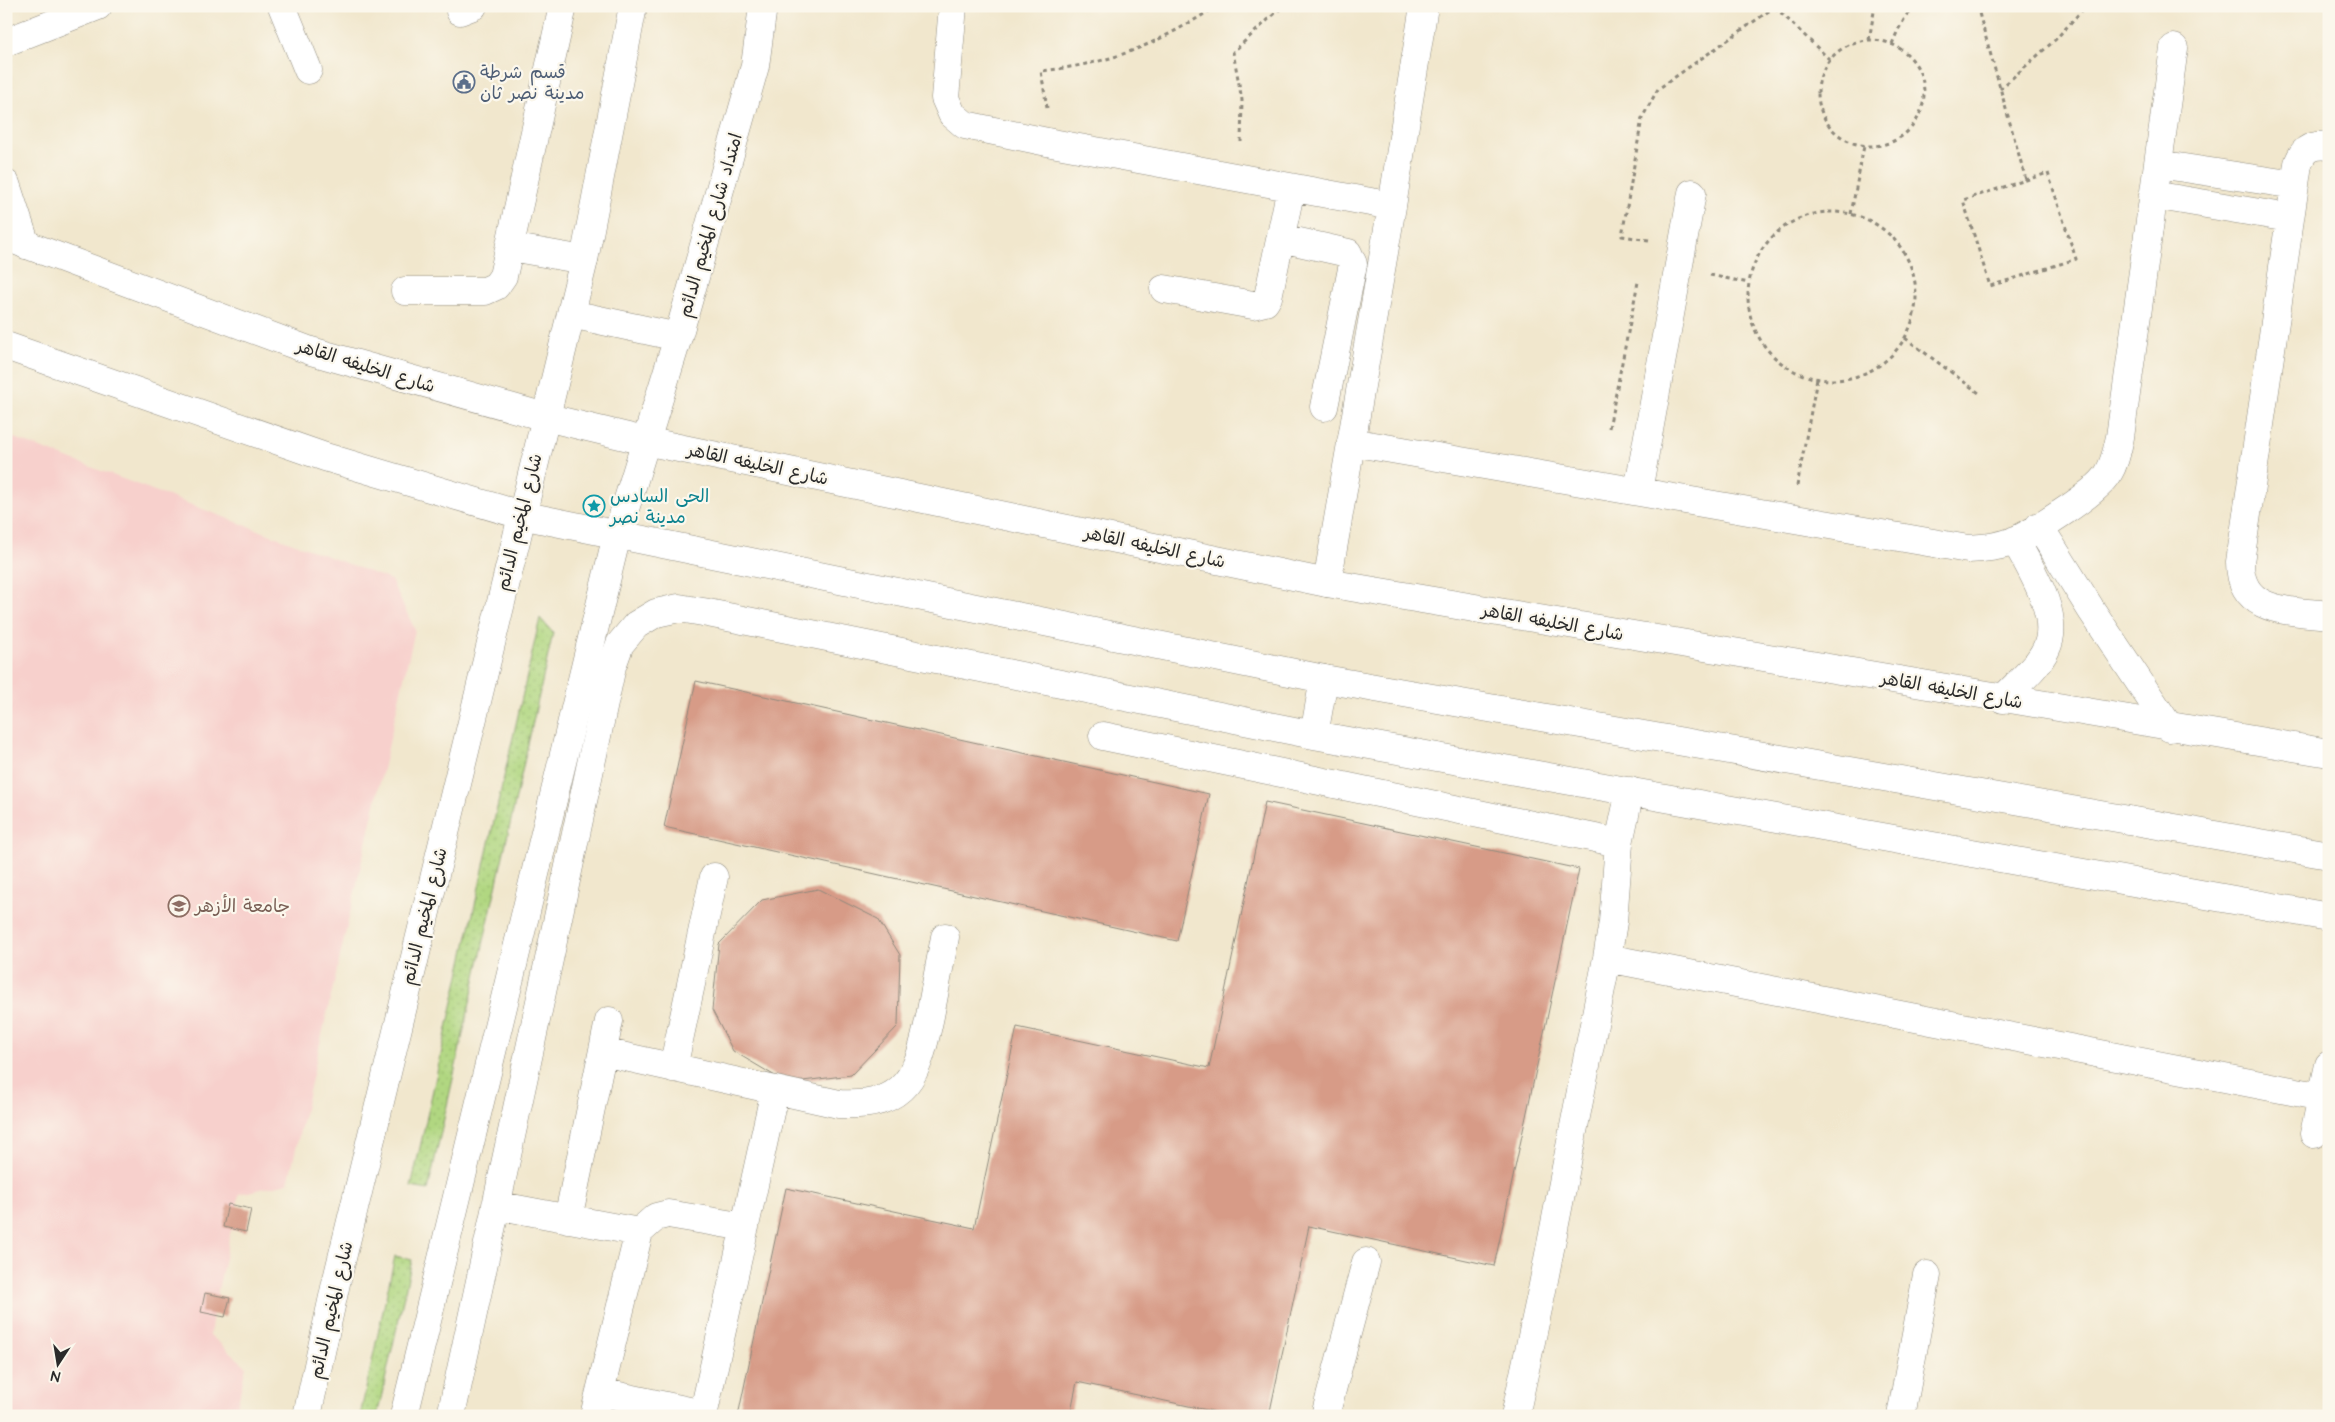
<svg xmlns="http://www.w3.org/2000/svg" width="2335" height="1422" viewBox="0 0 2335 1422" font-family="'Architects Daughter','Playpen Sans Arabic',sans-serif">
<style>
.built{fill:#f7d0cc}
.green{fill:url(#green-dots);stroke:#6e8156}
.building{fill:#d79b87}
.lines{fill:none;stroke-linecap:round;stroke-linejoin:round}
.minor-casing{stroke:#8e897c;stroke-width:29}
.major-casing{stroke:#8e897c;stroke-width:29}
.path{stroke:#8e897c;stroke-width:3;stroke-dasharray:4 4;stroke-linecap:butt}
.minor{stroke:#fff;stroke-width:28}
.major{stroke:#fff;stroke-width:28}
.labels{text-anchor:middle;stroke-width:4.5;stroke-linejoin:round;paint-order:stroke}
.service-label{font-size:18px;fill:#4e5e75;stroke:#fbf7ec;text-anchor:start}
.street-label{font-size:18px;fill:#2b2b2b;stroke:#fbf7ec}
.culture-label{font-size:18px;fill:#0d838f;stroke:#fbf7ec;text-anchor:start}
.education-label{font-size:18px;fill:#785e54;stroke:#fbf7ec;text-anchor:start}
</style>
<defs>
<pattern id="green-dots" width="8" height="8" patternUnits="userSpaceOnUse" patternTransform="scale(1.25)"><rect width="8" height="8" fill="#b1d781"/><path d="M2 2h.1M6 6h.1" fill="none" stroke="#98b970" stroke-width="1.8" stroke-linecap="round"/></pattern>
</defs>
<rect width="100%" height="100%" fill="#fbf7ec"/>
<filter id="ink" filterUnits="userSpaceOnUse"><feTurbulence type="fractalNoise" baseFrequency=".02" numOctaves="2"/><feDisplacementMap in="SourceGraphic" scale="10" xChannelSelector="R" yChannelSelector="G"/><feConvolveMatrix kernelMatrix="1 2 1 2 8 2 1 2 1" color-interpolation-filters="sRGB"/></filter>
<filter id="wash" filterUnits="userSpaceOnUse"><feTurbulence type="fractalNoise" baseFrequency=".0096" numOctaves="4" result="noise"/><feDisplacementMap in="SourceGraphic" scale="20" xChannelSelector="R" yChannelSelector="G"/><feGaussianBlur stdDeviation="1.12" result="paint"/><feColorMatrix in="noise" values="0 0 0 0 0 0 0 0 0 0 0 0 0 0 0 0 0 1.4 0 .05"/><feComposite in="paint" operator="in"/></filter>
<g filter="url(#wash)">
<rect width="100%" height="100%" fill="#f1e7cd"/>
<path class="built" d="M6 435 391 580 415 630 288 1183 239 1194 237 1206 251 1209 246 1232 231 1230 217 1295 230 1298 225 1317 213 1314 210 1335 246 1366 235 1416H6Z"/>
<path class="green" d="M540 618 553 633 428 1190 411 1187Z
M395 1256 412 1260 377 1416H360Z"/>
<g id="blocks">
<path class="building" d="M696 681 1209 794 1177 941 664 827Z
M1265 802 1579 869 1494 1266 1309 1226 1269 1416H1235L1077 1382 1070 1416H738L786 1188 974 1228 1017 1027 1209 1068Z
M818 889 878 919 900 955 898 1026 851 1075 787 1083 733 1051 712 1010 719 944 762 900Z
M228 1204 251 1209 246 1232 223 1227Z
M205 1293 230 1298 225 1317 201 1312Z"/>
</g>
</g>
<g filter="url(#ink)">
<use href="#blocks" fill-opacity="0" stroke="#8e897c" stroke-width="1"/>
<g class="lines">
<g class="minor-casing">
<path id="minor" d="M282 6 308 70
M953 6 945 98 952 114 965 125 1052 143 1392 206
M460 11 473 6
M6 42 98 6
M2329 146C2313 144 2303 148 2298 164L2240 562C2240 614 2289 610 2329 615
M2158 164 2295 185
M6 184 26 245
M2153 195 2289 218
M1281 238 1348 253 1353 264 1324 407
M510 247 584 260
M1164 289 1253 305 1265 302 1268 297 1291 188
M405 291H485L496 286 503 276 563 6
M1351 442 1968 549C1984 548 1999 547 2014 541 2034 532 2098 492 2108 474 2115 463 2117 450 2120 437L2174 48
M1638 491 1692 193
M2039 526 2092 611 2170 728
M1327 583 1392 206 1424 6
M2003 699C2017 683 2037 668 2046 649 2062 617 2030 568 2015 540
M1314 735 1324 679
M1103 736 1619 843
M1607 958 2322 1097
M603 1052 839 1104C908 1108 918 1074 930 1016 935 989 940 963 945 937
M673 1068 714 877
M2314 1134 2329 1065
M496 1205 639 1232
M568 1219 609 1021
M600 1392 703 1414
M451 1416 612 666 620 644 636 625 656 613 679 608 703 612 1314 735 2329 917
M594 1416 639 1232 656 1217 668 1214 745 1227
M703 1416 775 1090
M1325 1416 1366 1262
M1515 1416 1542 1290 1607 958 1613 922 1619 843 1630 791
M1901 1416 1927 1275"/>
</g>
<g class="major-casing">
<path id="major" d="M6 237 311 351 545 417 645 441 1327 583 2329 753
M571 314 678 337
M6 346 325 457 521 515 1324 679 2329 855
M307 1416 336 1283 584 260 633 6
M404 1416 617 535 678 337 755 66 763 6"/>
</g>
<path class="path" d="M1977 6 2026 180
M1775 7 1829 59
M1818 93a53 53 0 1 1 106 0a53 53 0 1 1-106 0Z
M1869 40 1875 6
M1892 44 1898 30 1912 6
M2000 89 2055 40 2086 6
M1047 108 1041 71C1115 63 1155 45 1217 6
M1241 142 1242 100 1233 52 1283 6
M2048 173 2076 259 1990 286 1963 200Z
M1748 296a84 84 0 1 1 168 0a84 84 0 1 1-168 0Z
M1851 214 1864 146
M1649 240 1622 236 1642 118 1658 89 1776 6
M1710 275 1749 283
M1905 338 1979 393
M1609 428 1638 282
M1797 486 1817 379"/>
<use href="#minor" class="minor"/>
<use href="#major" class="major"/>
</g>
</g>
<defs>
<g id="civic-ring" transform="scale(1.125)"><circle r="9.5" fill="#fbf7ec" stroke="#5c6f8a" stroke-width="1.5"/><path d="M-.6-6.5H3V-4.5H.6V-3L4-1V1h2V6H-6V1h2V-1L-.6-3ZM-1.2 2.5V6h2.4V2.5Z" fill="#5c6f8a"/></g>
<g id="sight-ring" transform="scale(1.125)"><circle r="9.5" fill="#fbf7ec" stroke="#0f9aa8" stroke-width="1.5"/><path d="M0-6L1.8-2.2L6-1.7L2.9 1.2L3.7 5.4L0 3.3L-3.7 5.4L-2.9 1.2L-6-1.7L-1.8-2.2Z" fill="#0f9aa8"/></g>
<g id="university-ring" transform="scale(1.125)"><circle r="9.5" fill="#fbf7ec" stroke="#8d6e63" stroke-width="1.5"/><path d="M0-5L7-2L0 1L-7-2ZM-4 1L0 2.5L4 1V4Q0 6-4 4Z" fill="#8d6e63"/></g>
</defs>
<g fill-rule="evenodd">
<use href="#civic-ring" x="464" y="82"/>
<use href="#sight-ring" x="594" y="506"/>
<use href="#university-ring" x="179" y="906"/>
</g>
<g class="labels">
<g class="service-label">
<text x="480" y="78">قسم شرطة<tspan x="480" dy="21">مدينة نصر ثان</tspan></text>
</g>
<g class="street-label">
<text transform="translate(710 225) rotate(-74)" y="6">امتداد شارع المخيم الدائم</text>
<text transform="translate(366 366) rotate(17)" y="6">شارع الخليفه القاهر</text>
<text transform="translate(758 464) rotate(12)" y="6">شارع الخليفه القاهر</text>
<text transform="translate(519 522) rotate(-76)" y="6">شارع المخيم الدائم</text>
<text transform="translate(1155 547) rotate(12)" y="6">شارع الخليفه القاهر</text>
<text transform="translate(1553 622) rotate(10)" y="6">شارع الخليفه القاهر</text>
<text transform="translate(1952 690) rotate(10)" y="6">شارع الخليفه القاهر</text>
<text transform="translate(424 916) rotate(-76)" y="6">شارع المخيم الدائم</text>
<text transform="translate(331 1310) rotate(-77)" y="6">شارع المخيم الدائم</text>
</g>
<g class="culture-label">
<text x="610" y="502">الحى السادس<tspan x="610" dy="21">مدينة نصر</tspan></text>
</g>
<g class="education-label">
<text x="195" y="912">جامعة الأزهر</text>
</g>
</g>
<rect width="2335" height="1422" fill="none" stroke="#fbf7ec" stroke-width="25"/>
<g transform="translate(58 1364) rotate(192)" stroke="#fbf7ec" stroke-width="4" paint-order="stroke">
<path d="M0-4L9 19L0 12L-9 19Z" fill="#2b2b2b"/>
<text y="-8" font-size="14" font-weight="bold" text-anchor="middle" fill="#2b2b2b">N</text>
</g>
</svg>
